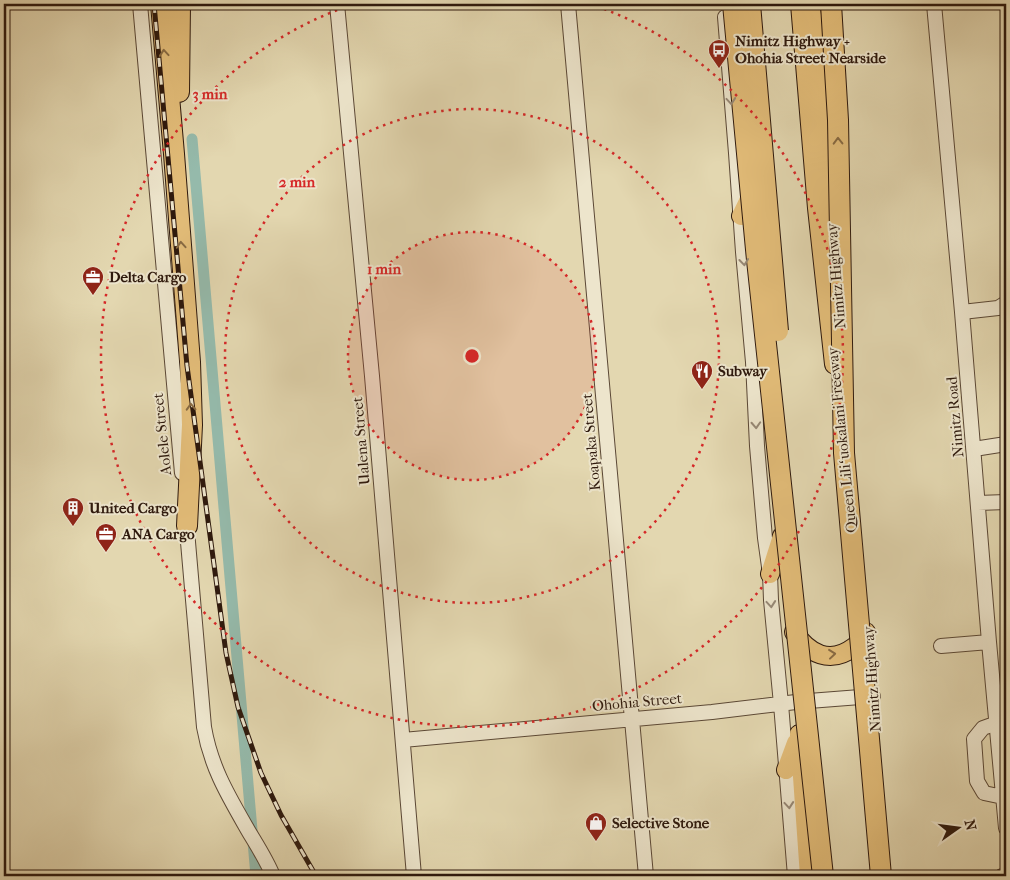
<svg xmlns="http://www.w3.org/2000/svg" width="1010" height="880" viewBox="0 0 1010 880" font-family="'IM FELL French Canon',serif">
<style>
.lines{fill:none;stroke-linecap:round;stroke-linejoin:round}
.canal{stroke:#95baab;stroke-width:11}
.minor-casing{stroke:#5b4836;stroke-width:16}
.major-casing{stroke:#2e190d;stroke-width:20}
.highway-casing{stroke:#2e190d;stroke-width:22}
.minor{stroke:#ede5cc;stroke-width:14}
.major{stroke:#e2bc78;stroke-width:18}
.highway{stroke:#e2bc78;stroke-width:20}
.rail-casing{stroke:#2e190d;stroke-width:5}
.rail{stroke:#ede5cc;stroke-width:3;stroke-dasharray:9;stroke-linecap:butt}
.highway-bridge-casing{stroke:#2e190d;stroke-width:22;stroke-linecap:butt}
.highway-bridge{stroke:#e2bc78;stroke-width:20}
.oneway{stroke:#886a42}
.oneway2{stroke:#978976}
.ring{fill:none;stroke:#d62828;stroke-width:2.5;stroke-dasharray:2.5 5}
.labels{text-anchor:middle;stroke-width:4;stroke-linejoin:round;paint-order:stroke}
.poi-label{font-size:15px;font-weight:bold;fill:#2e190d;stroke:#ede5cc;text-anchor:start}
.street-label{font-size:15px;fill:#2e190d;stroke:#ede5cc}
.centre{fill:#d62828;stroke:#ede5cc;stroke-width:2.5}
.ring-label{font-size:15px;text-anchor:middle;font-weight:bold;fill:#d62828;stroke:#ede5cc;stroke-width:4;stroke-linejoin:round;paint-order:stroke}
</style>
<rect width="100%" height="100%" fill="#e3d7b0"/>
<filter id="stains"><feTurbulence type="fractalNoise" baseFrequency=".004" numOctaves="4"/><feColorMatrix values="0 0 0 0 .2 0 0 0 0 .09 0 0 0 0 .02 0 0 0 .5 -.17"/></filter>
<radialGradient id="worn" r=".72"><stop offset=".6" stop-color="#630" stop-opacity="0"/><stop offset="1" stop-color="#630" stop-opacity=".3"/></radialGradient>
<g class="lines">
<path class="canal" d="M192 139 256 876"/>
<g class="minor-casing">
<path id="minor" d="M140 4 182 473
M337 4 372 376 414 876
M568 4 646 876
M934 4 962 312 989 642 1006 828
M725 17 736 153 743 252 753 362 757 446 765 538 770 574 771 600 781 704 795 876
M962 312 998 308 1006 303
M974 449 1006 444
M978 503 1006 502
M186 519 204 727C211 768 229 797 249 832 258 847 267 861 273 876
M941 646 989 642
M997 723 983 728 974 739 977 781 984 793 1003 797
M403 740 712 712 796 702 873 696
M1002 876 1006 875"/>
</g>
<g class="major-casing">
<path id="major" d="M811 4 832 225
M741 216 753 191
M770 574 782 536
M794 632C809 654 830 665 854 647 859 643 864 639 866 632
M799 734 809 876
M786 770 796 743"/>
</g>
<g class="highway-casing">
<path id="highway" d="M161 4 174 154 190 362 192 425 187 526
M801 4 818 208 835 364
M179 92 180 4"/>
</g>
<use href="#minor" class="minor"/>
<use href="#major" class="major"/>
<use href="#highway" class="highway"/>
<g class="rail-casing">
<path id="rail" d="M154 4 187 366 226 653 238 707 261 773 281 815 316 876"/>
</g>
<use href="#rail" class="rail"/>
<g class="highway-bridge-casing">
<path id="highway-bridge" d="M733 4 757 260 823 876
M750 4 778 331
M831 4 838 120 844 453 881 876"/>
</g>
<use href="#highway-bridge" class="highway-bridge"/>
</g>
<defs><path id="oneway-chevron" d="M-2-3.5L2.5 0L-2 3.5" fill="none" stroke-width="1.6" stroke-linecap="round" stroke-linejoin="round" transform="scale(1.25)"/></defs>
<g class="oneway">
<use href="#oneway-chevron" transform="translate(164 53) rotate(-95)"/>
<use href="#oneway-chevron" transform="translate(838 141) rotate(-91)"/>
<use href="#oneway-chevron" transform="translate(181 245) rotate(-94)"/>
<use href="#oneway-chevron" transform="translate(191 407) rotate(-92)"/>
<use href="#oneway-chevron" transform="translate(832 654) rotate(-6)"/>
</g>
<g class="oneway2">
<use href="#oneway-chevron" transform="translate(731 101) rotate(85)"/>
<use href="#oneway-chevron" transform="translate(744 262) rotate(84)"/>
<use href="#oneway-chevron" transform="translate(756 425) rotate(87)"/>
<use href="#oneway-chevron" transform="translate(771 604) rotate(85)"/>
<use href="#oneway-chevron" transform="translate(789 805) rotate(85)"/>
</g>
<circle cx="472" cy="356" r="124" fill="#d62828" fill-opacity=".12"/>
<g class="ring">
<circle cx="472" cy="356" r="124"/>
<circle cx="472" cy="356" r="247"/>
<path d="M590 4A371 371 0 1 1 354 4"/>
</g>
<defs>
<g id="bus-pin" transform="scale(1.125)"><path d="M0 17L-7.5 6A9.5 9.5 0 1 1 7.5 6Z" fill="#8f2418" stroke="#ede5cc"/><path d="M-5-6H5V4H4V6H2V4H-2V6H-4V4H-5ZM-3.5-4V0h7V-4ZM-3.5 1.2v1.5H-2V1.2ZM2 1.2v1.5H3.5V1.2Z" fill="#fff"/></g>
<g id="office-pin" transform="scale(1.125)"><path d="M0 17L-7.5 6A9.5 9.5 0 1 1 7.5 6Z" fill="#8f2418" stroke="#ede5cc"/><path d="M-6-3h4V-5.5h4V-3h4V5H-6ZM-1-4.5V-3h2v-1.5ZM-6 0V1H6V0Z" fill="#fff"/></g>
<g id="restaurant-pin" transform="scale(1.125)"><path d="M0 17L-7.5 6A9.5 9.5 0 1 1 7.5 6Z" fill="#8f2418" stroke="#ede5cc"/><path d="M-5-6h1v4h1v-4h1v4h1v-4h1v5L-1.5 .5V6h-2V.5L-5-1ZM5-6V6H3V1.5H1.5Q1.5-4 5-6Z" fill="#fff"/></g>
<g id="building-pin" transform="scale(1.125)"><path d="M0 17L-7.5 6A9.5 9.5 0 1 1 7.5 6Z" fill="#8f2418" stroke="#ede5cc"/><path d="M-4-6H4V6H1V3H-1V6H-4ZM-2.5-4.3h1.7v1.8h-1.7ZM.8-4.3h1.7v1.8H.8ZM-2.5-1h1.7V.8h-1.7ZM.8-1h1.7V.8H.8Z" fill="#fff"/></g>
<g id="shop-pin" transform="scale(1.125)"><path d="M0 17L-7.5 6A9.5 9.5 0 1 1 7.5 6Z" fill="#8f2418" stroke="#ede5cc"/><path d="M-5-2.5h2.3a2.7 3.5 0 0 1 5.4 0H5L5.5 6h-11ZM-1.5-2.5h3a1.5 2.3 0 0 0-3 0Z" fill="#fff"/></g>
</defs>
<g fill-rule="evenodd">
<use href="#bus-pin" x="719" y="50"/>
<use href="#office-pin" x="93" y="277"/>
<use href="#restaurant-pin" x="702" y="371"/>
<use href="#building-pin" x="73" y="508"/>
<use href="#office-pin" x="106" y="534"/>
<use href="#shop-pin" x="596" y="823"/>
</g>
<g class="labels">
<g class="poi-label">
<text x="735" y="46">Nimitz Highway +<tspan x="735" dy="17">Ohohia Street Nearside</tspan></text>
<text x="109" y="282">Delta Cargo</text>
<text x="718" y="376">Subway</text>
<text x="89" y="513">United Cargo</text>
<text x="122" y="539">ANA Cargo</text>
<text x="612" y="828">Selective Stone</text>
</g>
<g class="street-label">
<text transform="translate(836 276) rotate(-95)" y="5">Nimitz Highway</text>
<text transform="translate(955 417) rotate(-95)" y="5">Nimitz Road</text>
<text transform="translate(162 434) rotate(-96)" y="5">Aolele Street</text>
<text transform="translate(842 440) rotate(-96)" y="5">Queen Liliʻuokalani Freeway</text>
<text transform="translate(361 441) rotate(-95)" y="5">Ualena Street</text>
<text transform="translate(591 442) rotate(-95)" y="5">Koapaka Street</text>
<text transform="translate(872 679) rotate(-94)" y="5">Nimitz Highway</text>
<text transform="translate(637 702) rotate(-5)" y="5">Ohohia Street</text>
</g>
</g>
<circle cx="472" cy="356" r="8" class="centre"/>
<g class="ring-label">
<text x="210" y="99">3 min</text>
<text x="297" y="187">2 min</text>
<text x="384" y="274">1 min</text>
</g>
<rect width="1010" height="880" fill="none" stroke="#e3d7b0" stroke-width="20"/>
<rect x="5" y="5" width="1000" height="870" fill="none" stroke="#2e190d" stroke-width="2.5"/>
<rect x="10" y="10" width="990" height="860" fill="none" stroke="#2e190d"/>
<g transform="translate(958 828) rotate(76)" stroke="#ede5cc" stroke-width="4" paint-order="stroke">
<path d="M0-4L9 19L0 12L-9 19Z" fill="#2e190d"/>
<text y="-8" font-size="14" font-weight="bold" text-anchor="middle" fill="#2e190d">N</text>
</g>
<rect width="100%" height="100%" filter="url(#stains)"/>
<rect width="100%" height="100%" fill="url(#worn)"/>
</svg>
